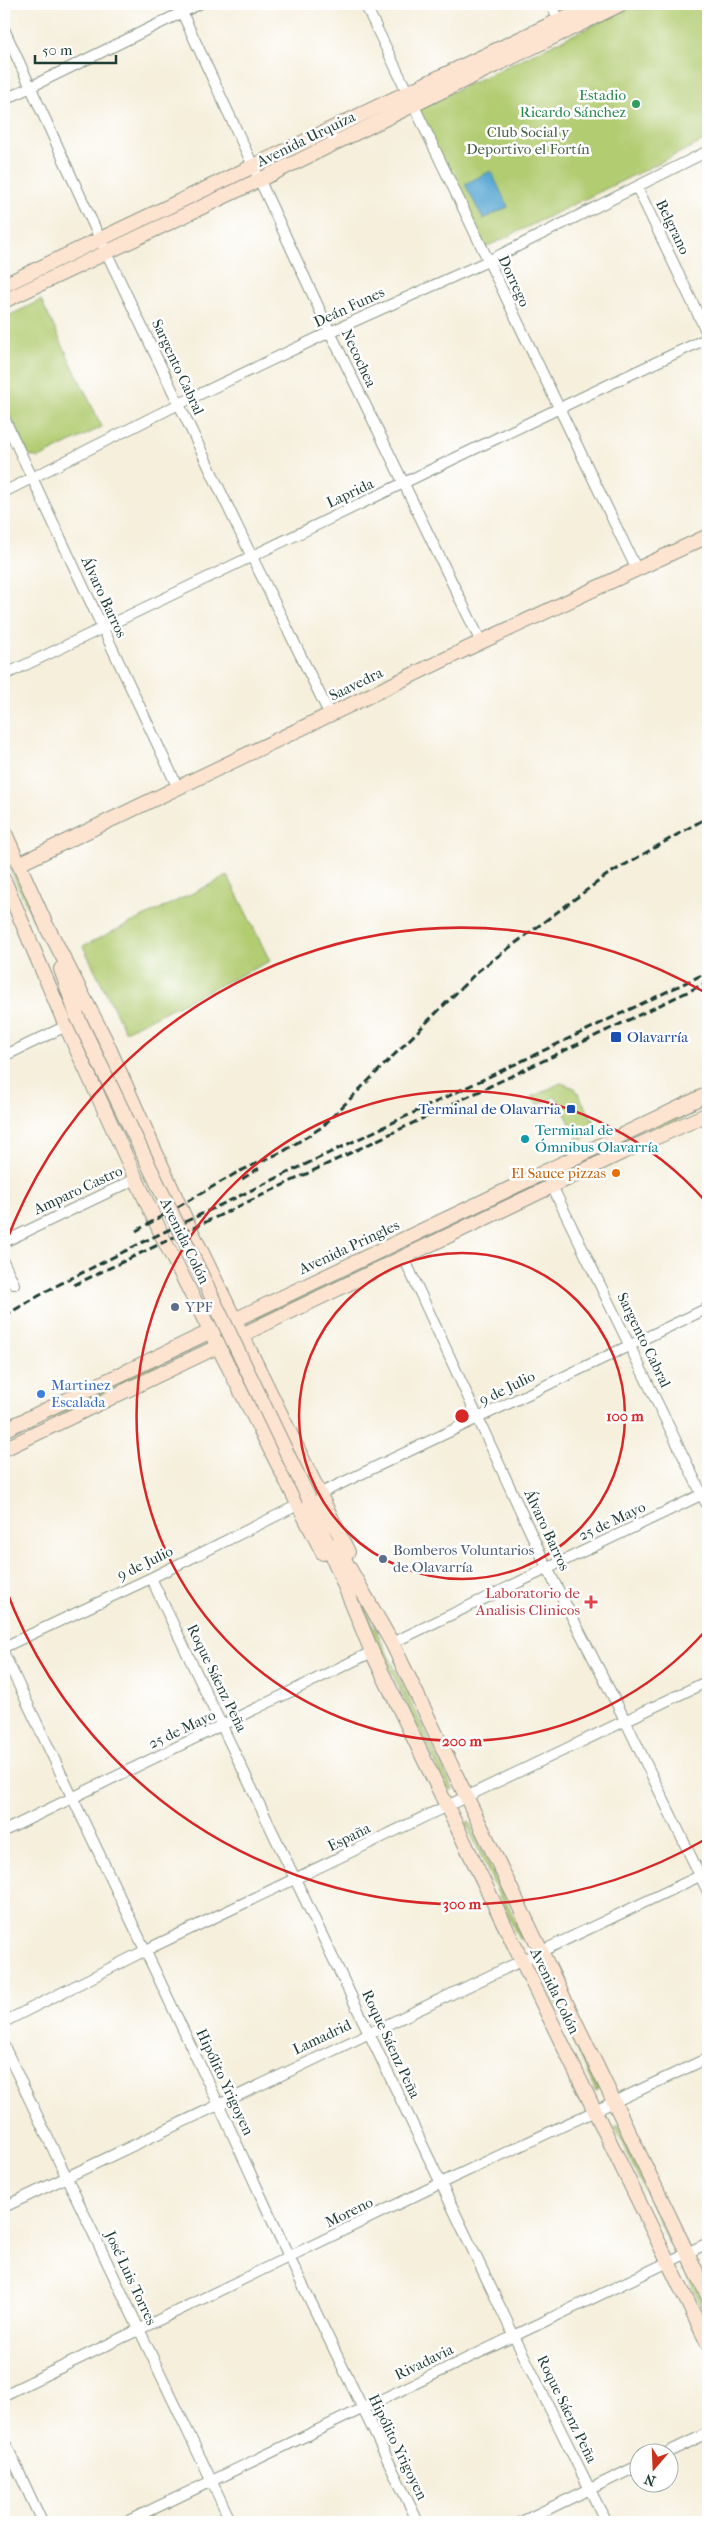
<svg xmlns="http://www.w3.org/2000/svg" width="712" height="2526" viewBox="0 0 712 2526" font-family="'IM FELL French Canon',serif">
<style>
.green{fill:#b2cc72;stroke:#688453}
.water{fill:#5aa7d3;stroke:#3c7284}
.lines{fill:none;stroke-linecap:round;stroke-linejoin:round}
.street-casing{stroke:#8a9688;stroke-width:12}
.secondary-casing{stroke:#8a9688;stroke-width:16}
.street{stroke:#fff;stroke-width:10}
.secondary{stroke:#fde4d1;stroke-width:14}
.rail{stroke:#1f3d34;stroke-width:3;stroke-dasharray:8 4;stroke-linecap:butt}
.secondary-bridge-casing{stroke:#8a9688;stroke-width:16;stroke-linecap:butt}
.secondary-bridge{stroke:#fde4d1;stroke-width:14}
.ring{fill:none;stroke:#d62828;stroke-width:2.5}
.leisure-dot{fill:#2e9e5b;stroke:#fff;stroke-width:2}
.transit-dot{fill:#1a4fb4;stroke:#fff;stroke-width:2}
.culture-dot{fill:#0f9aa8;stroke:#fff;stroke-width:2}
.food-dot{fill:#e8710a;stroke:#fff;stroke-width:2}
.service-dot{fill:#5c6f8a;stroke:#fff;stroke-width:2}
.shop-dot{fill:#3f7fe0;stroke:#fff;stroke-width:2}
.health-dot{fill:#e0444e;stroke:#fff;stroke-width:2}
.labels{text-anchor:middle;stroke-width:5;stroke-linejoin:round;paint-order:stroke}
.leisure-label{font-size:15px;fill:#27864d;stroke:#fff;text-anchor:end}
.park-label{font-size:15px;fill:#446144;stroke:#fff}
.street-label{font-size:15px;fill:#1f3d34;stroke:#fff}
.transit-label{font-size:15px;fill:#164399;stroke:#fff;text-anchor:start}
.culture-label{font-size:15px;fill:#0d838f;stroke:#fff;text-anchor:start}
.food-label{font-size:15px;fill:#c56008;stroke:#fff;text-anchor:end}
.service-label{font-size:15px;fill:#4e5e75;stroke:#fff;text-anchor:start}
.shop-label{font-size:15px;fill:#366cbe;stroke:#fff;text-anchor:start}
.health-label{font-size:15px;fill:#be3a42;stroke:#fff;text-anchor:end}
.centre{fill:#d62828;stroke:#fff;stroke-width:2.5}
.ring-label{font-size:15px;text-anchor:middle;font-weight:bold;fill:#d62828;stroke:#fff;stroke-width:5;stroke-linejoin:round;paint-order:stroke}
</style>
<rect width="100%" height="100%" fill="#fff"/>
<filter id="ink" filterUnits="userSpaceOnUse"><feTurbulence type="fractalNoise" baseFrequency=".02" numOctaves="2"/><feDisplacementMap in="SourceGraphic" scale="10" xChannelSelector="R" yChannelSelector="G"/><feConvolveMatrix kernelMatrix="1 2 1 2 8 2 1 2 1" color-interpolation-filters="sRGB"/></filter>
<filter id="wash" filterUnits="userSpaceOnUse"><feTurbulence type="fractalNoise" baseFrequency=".0096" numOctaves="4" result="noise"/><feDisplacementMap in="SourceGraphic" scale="20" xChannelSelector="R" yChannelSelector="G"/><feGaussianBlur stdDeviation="1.12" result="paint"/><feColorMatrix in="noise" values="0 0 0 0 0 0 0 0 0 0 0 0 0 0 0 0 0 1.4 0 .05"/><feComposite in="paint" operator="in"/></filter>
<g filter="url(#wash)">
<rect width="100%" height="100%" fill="#f5efdc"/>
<path class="green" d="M638 4H708V139L482 249 414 110Z
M239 178 241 181 125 236 124 233Z
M41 300 102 427 39 458 29 455 4 404V318Z
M4 846 38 919 34 921 4 856Z
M228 876 270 961 125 1031 83 946Z
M561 1083 575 1088 599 1131 579 1141 556 1096 537 1105 532 1097Z
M691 1109 693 1113 639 1139 637 1135Z
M607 1148 609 1152 511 1199 509 1195Z
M480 1210 482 1214 410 1249 408 1245Z
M383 1257 385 1261 259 1320 257 1316Z
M197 1342 199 1346 4 1442V1438Z
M361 1599 453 1789 449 1791 357 1601Z
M469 1821 523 1937 519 1939 466 1823Z
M545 1973 599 2089 596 2091 542 1975Z
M619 2125 673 2241 669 2243 615 2127Z
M692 2277 708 2311V2321L688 2278Z"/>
<path class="water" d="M491 171 508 207 483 219 465 184Z"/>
</g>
<g filter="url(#ink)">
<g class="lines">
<g class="street-casing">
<path id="street" d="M178 4 330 332 481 642
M365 4 637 570
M551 4 561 25
M4 29 100 239 251 555 330 715
M4 100 199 4
M637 187 708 335
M4 418 178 788
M4 492 179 404 330 332 488 261 708 151
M4 675C239 564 472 448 708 338
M4 1056 66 1026
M552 1186 708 1507
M4 1242 138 1178
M404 1258 547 1568 626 1722 708 1892
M4 1263 14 1284
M319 1494 708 1308
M151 1578 514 2336 606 2522
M392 1643 707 1492
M4 1647 151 1578 298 1505
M4 1654 218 2103 289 2257 418 2522
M4 1831 372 1652
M4 2022 146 1950 708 1681
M4 2046 231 2522
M4 2207 708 1872
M4 2395 441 2183 708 2058
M4 2440 42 2522
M664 2454 708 2433
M126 2522 708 2243
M521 2522 640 2465"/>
</g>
<g class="secondary-casing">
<path id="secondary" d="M4 285 593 4
M4 301 259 180 621 4
M4 831 51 936
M19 864 481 642 708 536
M4 880 66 1026 165 1242 323 1553
M48 928 105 1039 184 1216 348 1552
M61 969 77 1016
M4 1430 708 1094
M4 1449 623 1152 708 1114
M309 1499 372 1652 708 2344
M336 1545 392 1643 708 2296"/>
</g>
<use href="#street" class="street"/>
<use href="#secondary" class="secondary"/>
<path class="rail" d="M242 1179 259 1168
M136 1231 238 1172 284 1151 322 1127 478 971 607 875 708 817
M74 1285 708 982
M4 1316 54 1287 143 1242 708 972"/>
<g class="secondary-bridge-casing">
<path id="secondary-bridge" d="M77 1016 309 1499"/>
</g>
<use href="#secondary-bridge" class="secondary-bridge"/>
</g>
</g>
<g class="ring">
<circle cx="462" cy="1416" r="163"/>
<path d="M707 1629A325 325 0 1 1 707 1203"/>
<path d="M706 1839A488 488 0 0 1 5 1587M5 1245A488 488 0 0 1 706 993"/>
</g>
<circle class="leisure-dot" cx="636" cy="104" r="5"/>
<g class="transit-dot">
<rect x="610" y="1031" width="12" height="12" rx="2.5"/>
<rect x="566" y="1104" width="10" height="10" rx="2.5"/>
</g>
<circle class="culture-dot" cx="525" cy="1139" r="5"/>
<circle class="food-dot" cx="616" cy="1173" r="5"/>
<g class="service-dot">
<circle cx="175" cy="1307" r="5"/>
<circle cx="383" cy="1559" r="5"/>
</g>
<circle class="shop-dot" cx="41" cy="1394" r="5"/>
<path class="health-dot" d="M588.5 1594.5h5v5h5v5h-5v5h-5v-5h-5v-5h5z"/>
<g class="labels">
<g class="leisure-label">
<text x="626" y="100">Estadio<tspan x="626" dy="17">Ricardo Sánchez</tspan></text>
</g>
<g class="park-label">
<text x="528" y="137">Club Social y<tspan x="528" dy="17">Deportivo el Fortín</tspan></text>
</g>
<g class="street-label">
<text transform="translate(306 139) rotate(-26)" y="5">Avenida Urquiza</text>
<text transform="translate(673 227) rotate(64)" y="5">Belgrano</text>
<text transform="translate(514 281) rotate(65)" y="5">Dorrego</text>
<text transform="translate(349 307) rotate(-25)" y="5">Deán Funes</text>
<text transform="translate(359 358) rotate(65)" y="5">Necochea</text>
<text transform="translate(178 367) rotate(65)" y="5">Sargento Cabral</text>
<text transform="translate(350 493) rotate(-25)" y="5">Laprida</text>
<text transform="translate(104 597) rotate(65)" y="5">Álvaro Barros</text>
<text transform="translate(356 684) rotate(-26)" y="5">Saavedra</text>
<text transform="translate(78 1190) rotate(-25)" y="5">Amparo Castro</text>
<text transform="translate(185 1241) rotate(64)" y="5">Avenida Colón</text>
<text transform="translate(349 1247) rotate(-25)" y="5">Avenida Pringles</text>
<text transform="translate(644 1340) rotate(64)" y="5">Sargento Cabral</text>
<text transform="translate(507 1388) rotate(-26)" y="5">9 de Julio</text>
<text transform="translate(612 1521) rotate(-25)" y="5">25 de Mayo</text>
<text transform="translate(547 1530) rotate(65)" y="5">Álvaro Barros</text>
<text transform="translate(145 1563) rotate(-26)" y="5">9 de Julio</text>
<text transform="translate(217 1678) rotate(64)" y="5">Roque Sáenz Peña</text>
<text transform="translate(182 1729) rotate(-25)" y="5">25 de Mayo</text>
<text transform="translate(349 1837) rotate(-26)" y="5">España</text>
<text transform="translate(555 1991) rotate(64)" y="5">Avenida Colón</text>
<text transform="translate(322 2037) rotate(-25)" y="5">Lamadrid</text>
<text transform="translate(391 2044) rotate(65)" y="5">Roque Sáenz Peña</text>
<text transform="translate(225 2082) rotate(65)" y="5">Hipólito Yrigoyen</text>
<text transform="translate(349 2212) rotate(-26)" y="5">Moreno</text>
<text transform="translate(131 2278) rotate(65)" y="5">José Luis Torres</text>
<text transform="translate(424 2362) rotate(-26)" y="5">Rivadavia</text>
<text transform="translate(567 2409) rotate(64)" y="5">Roque Sáenz Peña</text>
<text transform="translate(398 2447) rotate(64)" y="5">Hipólito Yrigoyen</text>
</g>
<g class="transit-label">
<text x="627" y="1042">Olavarría</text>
<text x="561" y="1114" text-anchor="end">Terminal de Olavarria</text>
</g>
<g class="culture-label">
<text x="535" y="1135">Terminal de<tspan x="535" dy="17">Ómnibus Olavarría</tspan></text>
</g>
<g class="food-label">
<text x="606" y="1178">El Sauce pizzas</text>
</g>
<g class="service-label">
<text x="185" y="1312">YPF</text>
<text x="393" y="1555">Bomberos Voluntarios<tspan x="393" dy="17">de Olavarría</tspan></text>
</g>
<g class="shop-label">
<text x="51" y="1390">Martinez<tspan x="51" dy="17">Escalada</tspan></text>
</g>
<g class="health-label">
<text x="580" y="1598">Laboratorio de<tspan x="580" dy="17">Analisis Clinicos</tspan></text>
</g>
</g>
<circle cx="462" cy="1416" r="8" class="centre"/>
<g class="ring-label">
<text x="625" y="1421">100 m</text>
<text x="462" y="1746">200 m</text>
<text x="462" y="1909">300 m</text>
</g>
<rect width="712" height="2526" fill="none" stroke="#fff" stroke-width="20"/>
<g transform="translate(654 2468) rotate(199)"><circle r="24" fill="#ffffff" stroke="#a5b1ae"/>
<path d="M0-4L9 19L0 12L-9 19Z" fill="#c8321e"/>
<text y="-8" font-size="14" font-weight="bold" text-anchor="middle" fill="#1f3d34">N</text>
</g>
<path d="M35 55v8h81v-8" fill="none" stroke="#1f3d34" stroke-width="2.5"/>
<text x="42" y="55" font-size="15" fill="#1f3d34" stroke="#ffffff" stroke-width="4" paint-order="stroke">50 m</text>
</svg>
